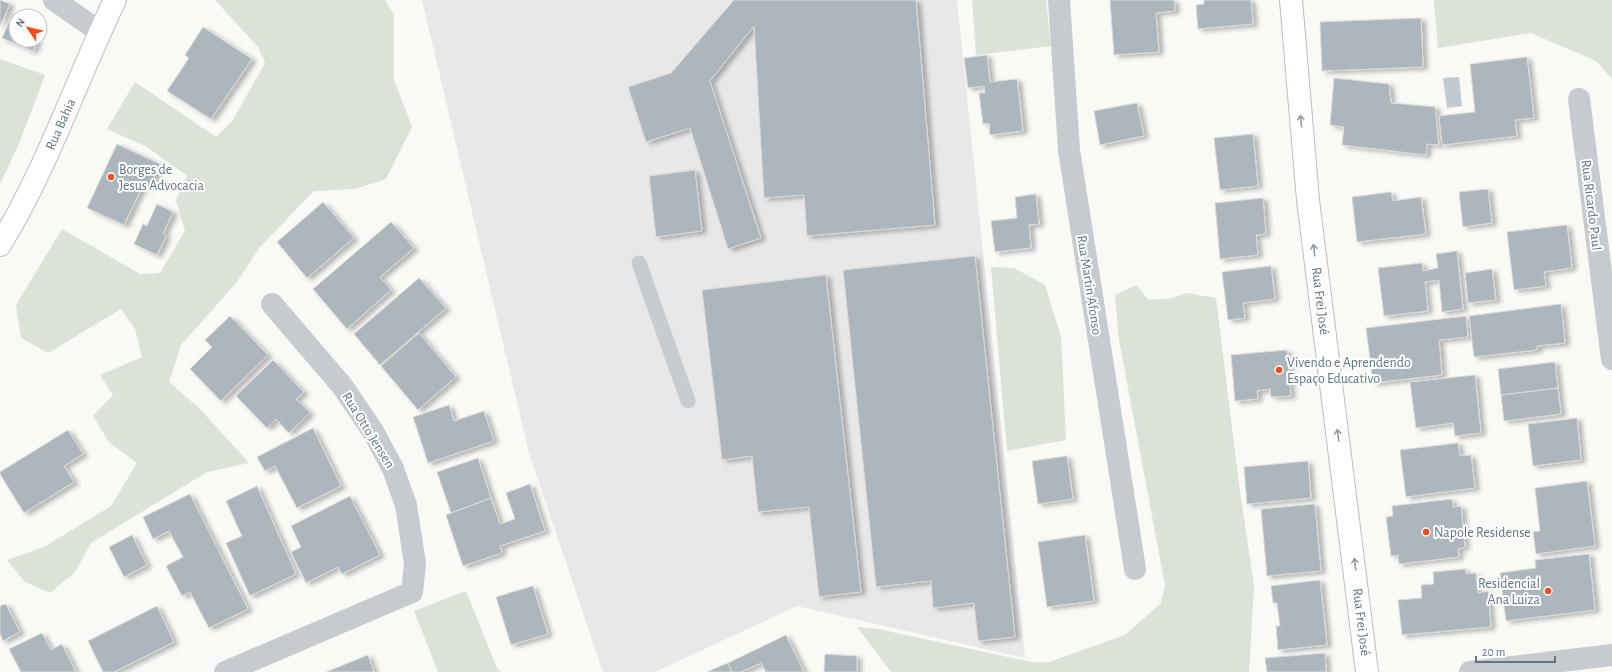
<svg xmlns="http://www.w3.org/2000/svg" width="1612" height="672" viewBox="0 0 1612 672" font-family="'Alegreya Sans',sans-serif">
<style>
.built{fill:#e7e8e7}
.green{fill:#dbe2d7}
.water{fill:#bfcbd0}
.building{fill:#acb6bc;stroke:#dbdbd9;filter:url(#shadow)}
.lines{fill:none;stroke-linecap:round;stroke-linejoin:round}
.secondary-casing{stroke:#b8bfc3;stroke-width:24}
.primary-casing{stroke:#bcc0c4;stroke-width:24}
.lane{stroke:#c6cbcf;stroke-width:15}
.street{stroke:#c6cbcf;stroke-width:22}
.secondary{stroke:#fff;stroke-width:22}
.primary{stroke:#fff;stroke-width:22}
.oneway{stroke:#909ea9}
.poi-dot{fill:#f34d1d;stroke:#fff;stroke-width:1.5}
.labels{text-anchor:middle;stroke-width:4;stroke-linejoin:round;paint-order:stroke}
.street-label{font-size:14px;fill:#617584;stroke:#fff}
.poi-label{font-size:14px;fill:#617584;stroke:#fff;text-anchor:start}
</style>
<defs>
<filter id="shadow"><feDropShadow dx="4.5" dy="2.5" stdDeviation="2" flood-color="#0004"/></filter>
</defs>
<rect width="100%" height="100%" fill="#f9f9f6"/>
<path class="built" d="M422 0H957L1025 658 797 606 655 672H603L529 453Z"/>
<path class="green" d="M215 0H385L394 15V80L412 127 386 179 355 189 314 191 260 247 237 282 181 345 169 382 199 408 249 463 207 472 91 543 75 572 50 593 25 582 7 560 46 546 111 506 137 463 109 442 93 416 113 395 100 375 142 357 135 329 121 309 48 353 21 338 16 305 62 229 140 274 160 273 185 231 176 200 187 176 147 147 107 129 135 82 216 137 233 120 265 63 258 47Z
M972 0H1046L1051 46 976 55Z
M1434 0H1612V79L1596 61 1531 33 1438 48Z
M0 59 45 75 19 144 0 184Z
M991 267 1014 268 1045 285 1061 337 1066 440 1007 451Z
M1136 285 1149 300 1173 298 1187 293 1216 298 1239 484 1254 586 1249 672H891L857 627 878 629 1031 662H1049L1125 635 1161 603 1165 585 1119 340 1115 295Z
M466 591 497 668 501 672H438L414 611Z"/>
<path class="water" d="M1459 77 1462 106 1447 108 1443 78Z"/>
<path class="building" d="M0 0 10 4 0 26Z
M734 0H916L935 225 807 236 804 195 764 198 754 26 710 81 761 238 728 249 690 128 646 142 628 87 671 73Z
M1110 0H1174L1175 11 1156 13 1159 52 1114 55Z
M1204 0H1251L1253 24 1198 29 1196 5 1204 4Z
M13 14 16 16V40H38L33 51 2 38Z
M1421 18 1423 67 1322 71 1320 22Z
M203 27 252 59 211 119 167 91 189 58 185 55Z
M987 55 990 82 1017 79 1023 131 990 135 989 123 983 124 979 93H985L984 86 968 88 964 58Z
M1527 57 1534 118 1515 120 1517 136 1442 145 1439 116 1475 112 1470 64Z
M1334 78 1389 84 1391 103 1435 107 1439 145 1427 144 1426 155 1342 145 1344 127 1330 125Z
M1137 103 1144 136 1100 145 1094 111Z
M1253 134 1258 186 1220 190 1214 138Z
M117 144 160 164 149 188 143 185 124 225 87 208Z
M695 170 702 231 656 237 649 176Z
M1488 189 1492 223 1463 227 1459 192Z
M1391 192 1393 201 1421 197 1426 234 1357 242 1352 197Z
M1036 194 1039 224 1029 225 1031 248 995 252 991 221 1017 218 1015 197Z
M1263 198 1266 234 1256 235 1258 255 1220 259 1215 203Z
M323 202 354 238 307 278 277 242Z
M157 204 173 212 163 234 166 236 157 255 134 244 143 224 147 226Z
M391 222 414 248 380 277 391 290 347 329 313 289Z
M1567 225 1572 268 1544 272 1546 286 1514 290 1507 232Z
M1457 251 1463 309 1442 312 1439 280 1425 282 1428 311 1384 316 1378 268 1422 263 1423 271 1438 268 1436 254Z
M975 256 1015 637 978 641 974 603 933 608 931 581 876 587 843 270Z
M1271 266 1275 299 1243 303 1245 318 1228 320 1222 272Z
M1492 269 1496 300 1468 303 1465 273Z
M826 275 861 592 819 597 809 507 758 512 752 456 722 460 702 290Z
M419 278 446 308 380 365 354 334Z
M1561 304 1565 343 1537 346V350L1474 357 1469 316Z
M230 316 268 355 221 401 190 369 212 347 205 340Z
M1466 316 1468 337 1439 340 1442 375 1373 383 1366 328Z
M419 333 456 377 418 410 381 366Z
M1287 350 1291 396 1271 397 1270 389 1257 391 1258 399 1235 401 1231 355Z
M273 360 304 392 296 399 310 413 289 433 276 419 267 428 236 396Z
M1555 362 1558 388 1501 395 1498 369Z
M1475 375 1481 433 1455 436 1453 423 1416 428 1410 382Z
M1558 388 1561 414 1504 421 1501 395Z
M449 405 454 421 484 411 494 441 428 463 413 417Z
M1577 418 1581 460 1533 466 1528 424Z
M313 428 341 486 297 508 275 466 265 471 257 457Z
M68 430 83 454 64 466 74 482 24 513 0 474V472Z
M1458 443 1460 456 1471 455 1475 488 1406 497 1400 450Z
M1067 456 1073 499 1038 504 1032 461Z
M478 458 491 498 451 513 437 472Z
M1308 461 1311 498 1247 504 1244 467Z
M1587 481 1595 546 1536 554 1533 532 1540 531 1535 488Z
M530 484 545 531 500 546 502 553 463 566 446 515 491 498 500 524 515 519 506 493Z
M257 486 296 574 250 596 226 543 242 536 226 501Z
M190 494 248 609 209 628 190 592 182 596 166 566 183 557 169 531 153 539 143 517Z
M350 496 380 555 342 574 338 567 306 583 291 552 301 547 291 526Z
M1452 499 1453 507 1461 506 1465 547 1458 549 1459 557 1399 564 1398 555 1391 556 1386 517 1393 516 1392 506Z
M1315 504 1321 571 1267 576 1261 509Z
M132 535 147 565 124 577 109 547Z
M1085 535 1094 601 1047 607 1038 542Z
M1589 554 1595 610 1506 621 1500 573 1536 568 1535 560Z
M1466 569V574L1476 573 1478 593 1488 591 1491 627 1402 635 1398 600 1422 598 1421 585 1434 584 1433 572Z
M1320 580 1327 645 1278 650 1276 626H1280L1277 603H1273L1271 586Z
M533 586 548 634 511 645 496 597Z
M6 604 20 632 3 641 0 634V606Z
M157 606 174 642 114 672H103L88 641Z
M42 633 51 650 62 644 76 672H21L9 649Z
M786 635 804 672H766L761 663 741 672H732L728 663Z
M1325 653 1326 672H1267L1265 658Z
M825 654 857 656V672H824Z
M368 655 374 672H326Z
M728 663 732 672H707Z"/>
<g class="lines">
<g class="secondary-casing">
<path id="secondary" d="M1291 0 1308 200 1367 672"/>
</g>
<g class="primary-casing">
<path id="primary" d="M0 245C47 168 76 81 115 0"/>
</g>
<path class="lane" d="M639 263 688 401"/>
<path class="street" d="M54 0 100 32
M1059 0 1069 150 1135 569
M1579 99 1612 359
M225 672 412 592 415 564 406 505 393 469 374 433 343 387 272 304
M1470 672 1612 655"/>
<use href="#secondary" class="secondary"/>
<use href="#primary" class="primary"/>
</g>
<defs><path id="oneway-shaft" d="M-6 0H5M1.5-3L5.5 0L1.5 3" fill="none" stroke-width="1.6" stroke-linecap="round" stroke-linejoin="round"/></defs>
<g class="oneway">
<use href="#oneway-shaft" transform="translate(1301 121) rotate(-95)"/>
<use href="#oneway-shaft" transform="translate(1314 250) rotate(-97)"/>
<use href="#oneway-shaft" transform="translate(1338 435) rotate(-97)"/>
<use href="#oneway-shaft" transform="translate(1355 564) rotate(-97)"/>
</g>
<g class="poi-dot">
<circle cx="111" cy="177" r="4"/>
<circle cx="1279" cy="370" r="4"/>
<circle cx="1426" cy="532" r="4"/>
<circle cx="1548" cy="591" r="4"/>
</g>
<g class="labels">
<g class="street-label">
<text transform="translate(60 124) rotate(-66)" y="5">Rua Bahia</text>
<text transform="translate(1592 205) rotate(83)" y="5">Rua Ricardo Paul</text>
<text transform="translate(1090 285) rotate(81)" y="5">Rua Martin Afonso</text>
<text transform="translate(1321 301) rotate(83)" y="5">Rua Frei José</text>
<text transform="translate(369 430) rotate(58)" y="5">Rua Otto Jensen</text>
<text transform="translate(1362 622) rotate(83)" y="5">Rua Frei José</text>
</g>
<g class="poi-label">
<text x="119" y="174">Borges de<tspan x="119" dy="16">Jesus Advocacia</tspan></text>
<text x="1287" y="367">Vivendo e Aprendendo<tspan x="1287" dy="16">Espaço Educativo</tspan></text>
<text x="1434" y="537">Napole Residense</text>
<text x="1540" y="588" text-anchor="end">Residencial<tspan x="1540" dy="16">Ana Luiza</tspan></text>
</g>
</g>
<g transform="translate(28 28) rotate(305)"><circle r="19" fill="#ffffff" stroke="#c0c8ce"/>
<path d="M0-3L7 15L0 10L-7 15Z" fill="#f34d1d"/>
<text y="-6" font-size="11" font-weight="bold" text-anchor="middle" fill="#617584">N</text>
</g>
<path d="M1476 656v6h79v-6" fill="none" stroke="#617584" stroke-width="2"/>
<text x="1482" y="656" font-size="12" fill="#617584" stroke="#ffffff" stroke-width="3" paint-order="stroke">20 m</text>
</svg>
